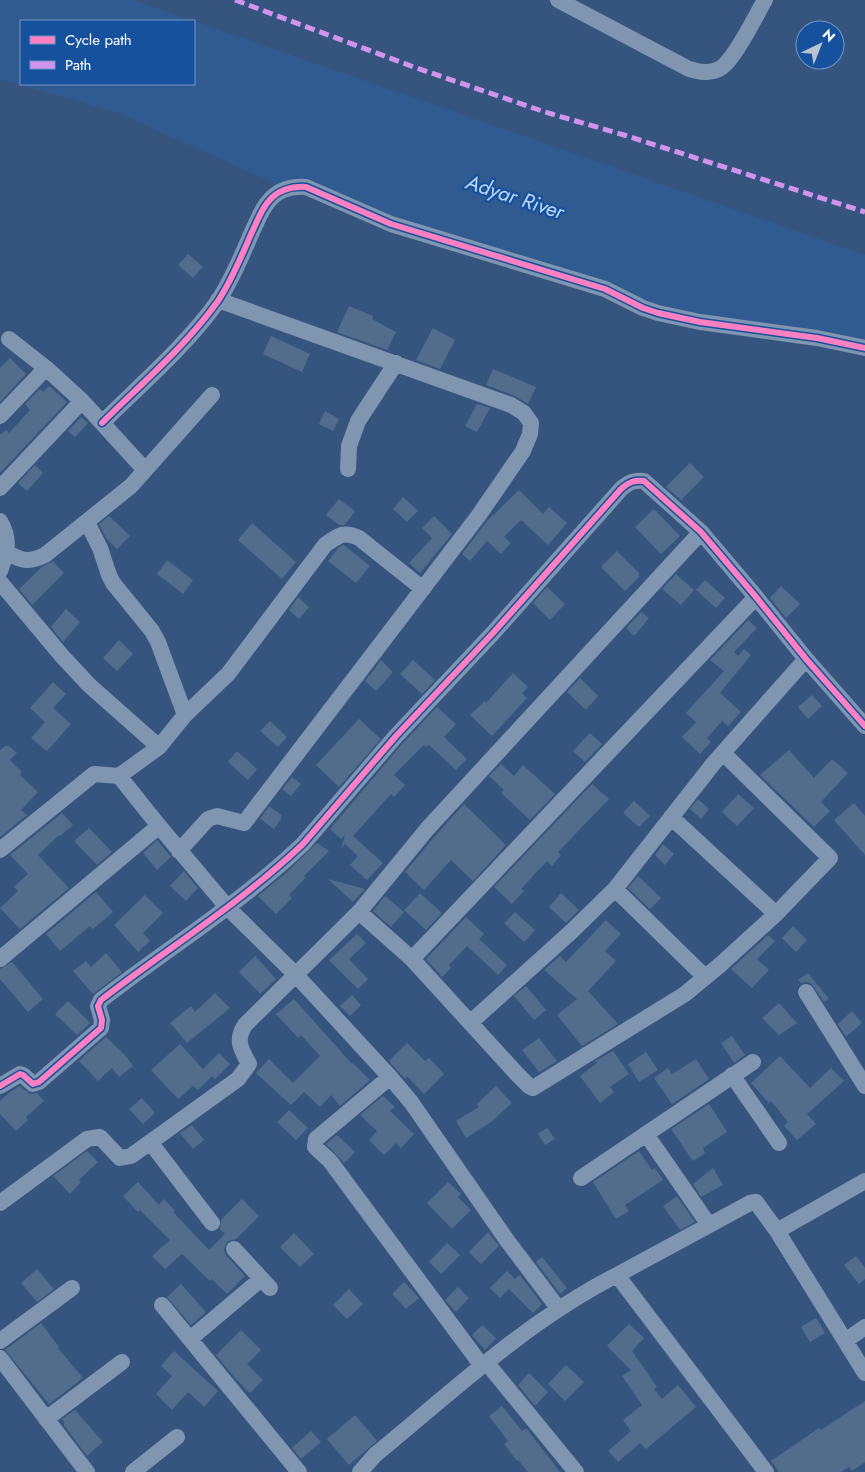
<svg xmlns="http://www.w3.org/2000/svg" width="865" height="1472" viewBox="0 0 865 1472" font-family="Jost,sans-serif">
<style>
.water{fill:#305b91}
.building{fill:#526c8c}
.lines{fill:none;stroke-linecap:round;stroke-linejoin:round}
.minor{stroke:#8095af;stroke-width:16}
.quiet{stroke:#d193ec;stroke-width:5;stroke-dasharray:10 5;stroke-linecap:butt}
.cycleway-casing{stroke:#16519d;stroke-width:9}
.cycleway{stroke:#ff80c0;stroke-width:6}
.labels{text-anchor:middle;stroke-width:4.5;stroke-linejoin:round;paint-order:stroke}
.water-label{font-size:21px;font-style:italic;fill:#bad7f9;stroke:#16519d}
</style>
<rect width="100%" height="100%" fill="#35557e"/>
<path class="water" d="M0 0H133L193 21H21V84H194V21L865 255V350L610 299 276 184 116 112 0 79Z"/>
<path class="building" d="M188 254 203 267 193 278 178 265Z
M349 306 373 316 372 319 396 332 387 350 337 332Z
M433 328 455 340 440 369 416 360Z
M271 336 310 354 302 372 263 354Z
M10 358 26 374 0 402V368Z
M493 369 536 387 528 404 515 396 486 385Z
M49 386 67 402 0 473V435L6 430 9 433 30 410 25 404 40 389 43 392Z
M477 404 490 408 477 432 465 426Z
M325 411 339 419 333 431 319 424Z
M81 417 88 423 75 437 68 431Z
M690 463 704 477 681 500 666 487Z
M35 465 43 473 27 491 18 483Z
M519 490 543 514 549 507 567 523 548 545 521 520 504 537 511 543 501 554 487 541 470 561 462 554 487 521Z
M403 497 418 511 407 522 393 509Z
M339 499 355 511 345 525H339L326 515Z
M654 509 680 536 661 554 635 527Z
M109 516 130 536 117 549 106 538 99 524Z
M434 516 452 534 420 573 409 563 432 538 422 528Z
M252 523 296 562 282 579 238 540Z
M344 545 370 566 356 583 328 561 339 547Z
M617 551 639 573V577L625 591 601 567Z
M167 560 193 580 183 594 157 574Z
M53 561 64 573 32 605 19 589 42 567Z
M676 574 694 590 681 605 662 589Z
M705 580 725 598 716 608 696 590Z
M781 586 800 604 786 618 770 598Z
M547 587 565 604 550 620 533 603Z
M298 597 309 607 299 619 289 610Z
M66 609 80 622 63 642 51 627Z
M641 612 649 618 634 636 626 628Z
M748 620 757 628 734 652 738 656 744 649 751 655 720 693 741 712 728 726 722 721 707 738 711 742 700 754 682 737 696 722 686 713 724 671 710 660Z
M119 640 133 654 117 671 103 658Z
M381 660 393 672 376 691 365 681Z
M413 660 435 680 422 694 400 674Z
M513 673 528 687 522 693 527 698 492 736 470 715 485 701 486 703Z
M580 678 598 696 586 710 567 692Z
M53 682 66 694 53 708 71 724 47 751 31 738 45 722 30 708Z
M812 695 822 706 808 719 798 707Z
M437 707 456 724 444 737 467 759 456 770 429 745 426 747 424 745 394 775 405 785 394 797 391 794 353 836 383 863 367 880 350 865 358 856 345 844 341 849 345 835 341 839 330 829 403 743Z
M359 719 381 739 339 787 316 765Z
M270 721 287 737 278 747 260 731Z
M590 733 602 744 585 762 573 751Z
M5 746H9L17 753 10 760 22 772 20 775 38 792 21 810 27 815 0 837V750Z
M789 750 814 778 832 759 848 773 821 802 830 811 814 827 760 775Z
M237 751 257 769 248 780 228 762Z
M501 764 514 776 523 765 555 794 530 820 501 793 504 790 489 776Z
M292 777 301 784 291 796 282 789Z
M592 784 609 799 558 852 561 855 552 866 547 861 521 889 524 891 512 904 494 887Z
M738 794 754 808 737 826 722 812Z
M698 799 709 809 701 819 690 809Z
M634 801 650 816 639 827 623 813Z
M854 803 865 816V855L834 820Z
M464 804 506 845 473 881 451 860 424 890 405 872 436 835Z
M269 806 281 815V819L274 829 260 819Z
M62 813 73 825 60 836 59 835 38 855 69 888 20 929 0 908 18 891 14 887 28 874 10 855Z
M89 828 112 852 97 865 74 841Z
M157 840 171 857 157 870 143 853Z
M317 843 329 851 304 876 306 877 289 895 292 898 276 914 258 896 286 873Z
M663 844 674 854 665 865 655 855Z
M184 871 198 888 186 901 170 886Z
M638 876 661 898 650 909 628 888Z
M328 879 365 889 353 902Z
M96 892 113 912 93 929 90 926 60 951 46 934Z
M420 893 442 913 426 930 404 910Z
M561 893 579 910 566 923 549 907Z
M145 895 163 913 143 933 150 941 138 952 114 925Z
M385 896 404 912 391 927 373 911Z
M515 912 535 930 524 942 504 923Z
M466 917 484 934 479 939 507 965 498 975 467 946 449 965 451 968 442 977 426 959Z
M606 920 621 934 605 951 616 961 588 991 618 1024 582 1046 557 1015 577 999 544 970 560 956 566 962Z
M793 926 807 940 796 952 782 938Z
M357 934 366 943 349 959 368 979 358 989 329 960Z
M768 935 775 941 757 959 769 970 752 988 731 969Z
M106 953 122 972 93 994 73 971 86 961 91 967Z
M255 956 276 979 260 994 239 972Z
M12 962 43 999 28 1012 0 979V969Z
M808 973 829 999 824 1002 811 983 806 982 801 983 798 980Z
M526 986 546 1010 534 1020 514 996Z
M215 993 230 1008 187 1043 170 1023 191 1006 195 1012Z
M352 995 361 1005 350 1016 340 1006Z
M294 999 352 1064 353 1063 370 1080 340 1106 331 1095 320 1107 304 1092 291 1105 256 1073 269 1059 293 1083 320 1056 301 1035 298 1038 276 1014Z
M68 1001 90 1023 77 1035 55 1014Z
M779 1003 797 1023 779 1035 762 1018Z
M852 1011 862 1023 846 1037 838 1024Z
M732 1036 745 1055 734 1063 721 1043Z
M106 1037 126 1056 133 1066 119 1077 112 1068 98 1081 79 1061Z
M539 1038 557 1061 539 1072 522 1050Z
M407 1043 425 1061 429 1058 444 1074 424 1094 407 1076 405 1079 389 1061Z
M180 1044 203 1069 219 1053 230 1064 215 1079 212 1076 198 1090 193 1086 178 1099 151 1070Z
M613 1051 629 1074 610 1087 614 1092 600 1103 580 1076 597 1063 595 1061Z
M646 1052 658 1070 639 1082 628 1064Z
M780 1056 810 1088 831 1068 844 1081 807 1114 816 1124 797 1140 784 1126 788 1122 771 1101 769 1103 751 1083Z
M696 1059 709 1079 672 1104 654 1078 668 1068 672 1074Z
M20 1086 30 1094 37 1093 44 1101 26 1117 28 1120 16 1131 0 1114V1101L10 1092Z
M496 1086 512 1103 491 1122 466 1138 456 1121 479 1107 477 1104Z
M383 1096 395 1107 390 1111 414 1134 401 1148 396 1143 384 1155 369 1140 377 1131 360 1115Z
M142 1098 155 1113 143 1124 129 1109Z
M709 1104 727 1132 703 1148 705 1153 693 1161 671 1129Z
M289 1110 308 1128 296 1140 277 1122Z
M192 1125 204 1140 193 1149 180 1133Z
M547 1128 555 1139 545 1145 538 1134Z
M337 1135 355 1152 344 1163 326 1144Z
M87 1151 98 1162 79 1180 81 1182 70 1194 53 1176Z
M639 1151 652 1170 655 1168 663 1180 625 1205 629 1211 616 1219 593 1182Z
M713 1168 723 1185 701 1197 693 1184Z
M138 1182 159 1205 164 1199 175 1211 173 1212 209 1250 225 1234 220 1229 221 1220 242 1199 259 1216 236 1239 228 1241 225 1246 224 1251 226 1255 245 1276 227 1294 212 1279 210 1281 182 1254 165 1269 152 1256 170 1240 140 1210 138 1212 123 1196Z
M448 1182 461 1194 458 1197 471 1210 452 1229 427 1203Z
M677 1196 695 1222 680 1230 663 1206Z
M488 1232 499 1246 481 1264 469 1252Z
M294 1233 314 1254 300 1267 280 1247Z
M447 1243 460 1255 441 1274 429 1262Z
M856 1256 865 1268V1279L859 1284 844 1265Z
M542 1257 567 1288 560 1294 536 1262Z
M37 1269 54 1289 37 1302 21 1283Z
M507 1271 515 1279 520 1275 542 1304 533 1313 509 1289 500 1298 490 1288Z
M404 1282 419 1298 406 1309 392 1294Z
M181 1284 206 1312 191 1325 167 1297Z
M458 1287 469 1298 456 1312 445 1300Z
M349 1289 363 1304 347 1319 333 1305Z
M816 1318 825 1333 810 1342 801 1327Z
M41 1323 59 1347 58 1348 83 1378 49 1404 5 1350Z
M629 1324 644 1338 632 1351 657 1387 654 1389 662 1399 678 1385 696 1407 646 1449 640 1443 618 1462 608 1451 631 1431 623 1420 642 1405 622 1376 631 1370 607 1346Z
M482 1325 496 1338 485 1350 472 1335Z
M241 1330 261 1350 247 1364 263 1380 250 1393 235 1378 216 1355Z
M174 1351 218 1391 204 1407 188 1392 172 1410 156 1394 172 1376 161 1366Z
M566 1365 584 1382 565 1401 548 1384Z
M529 1373 548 1392 535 1406 518 1385Z
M865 1401V1462L852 1471 849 1467 841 1472H779L771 1461 819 1428 821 1430Z
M502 1406 522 1431 526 1428 560 1472H528L518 1460 517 1461 504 1444 508 1441 489 1416Z
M75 1410 103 1442 87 1456 63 1424 65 1423 62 1419Z
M355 1415 377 1441 349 1465 327 1439Z
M311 1431 321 1442 301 1459 292 1448Z"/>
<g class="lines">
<path class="minor" d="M558 0 689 69C700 72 708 74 719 69 733 63 756 15 765 0
M9 339 46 368 82 401 145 470
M0 416 46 368
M102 423C141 384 186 346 218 301 232 280 242 255 252 232 257 222 261 210 268 202 277 190 292 186 306 187L391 224 605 289 643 308 658 313 700 322 817 338 865 348
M348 469 349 446 358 421 396 363
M0 488 82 401
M0 521C11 540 7 552 0 571
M87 522 100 548 109 575 113 583 152 631 158 642 185 715
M7 553C23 561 28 563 45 555L131 486 212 395
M0 582 62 656 89 685 159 747
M119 776 159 747 185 715 228 674 325 545C339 535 343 531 359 538L423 589
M671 817 776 914 830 858 723 753
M0 850 94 774 119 776 159 826 228 908 296 975 390 1077 411 1102 506 1239 558 1308
M179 851 208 819 217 816 244 823 479 515 523 451 530 434 531 423 524 413 511 405 218 300
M615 889 705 977
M359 912 412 959 516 1073 529 1086 533 1088 685 994 720 965 776 914
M0 959 159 826
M412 959 756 597
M806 992 865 1086
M471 1022 572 931 615 889 713 764 806 659
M732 1075 779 1143
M390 1077 316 1139 315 1147 330 1161 482 1366
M0 1086 20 1074 23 1075 33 1084 39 1082 101 1028 102 1020 98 1006 101 1000C168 948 241 903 303 844L396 736 493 633 621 489C629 482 634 480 644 481L701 532 756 597 806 659 865 726
M646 1134 709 1225
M150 1142 212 1223
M581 1178 753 1062
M0 1203 87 1139 100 1137 120 1158 131 1156 238 1079 249 1064C241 1049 235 1040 245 1025L359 912 428 828 701 532
M777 1231 865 1181
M234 1249 270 1288
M617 1275 750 1203 756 1202 777 1231 865 1373
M162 1305 299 1472
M190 1339 261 1279
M0 1341 72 1288
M845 1341 865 1327
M0 1358 87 1472
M486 1362 576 1472
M46 1419 122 1362
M133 1472 177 1437
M360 1472 375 1455C453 1391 527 1321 617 1275L766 1472"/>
<path class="quiet" d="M235 0 411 66 545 112 624 135 865 212"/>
<g class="cycleway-casing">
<path id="cycleway" d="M102 423C141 384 186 346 218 301 232 280 242 255 252 232 257 222 261 210 268 202 277 190 292 186 306 187L391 224 605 289 643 308 658 313 700 322 817 338 865 348
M0 1086 20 1074 23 1075 33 1084 39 1082 101 1028 102 1020 98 1006 101 1000C168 948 241 903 303 844L396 736 493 633 621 489C629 482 634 480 644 481L701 532 756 597 806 659 865 726"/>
</g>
<use href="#cycleway" class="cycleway"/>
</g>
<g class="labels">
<g class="water-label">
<text transform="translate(515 197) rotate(18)" y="7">Adyar River</text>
</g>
</g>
<rect x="20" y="20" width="175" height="65" fill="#16519d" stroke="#7397c4"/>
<rect x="30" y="36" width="25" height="8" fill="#ff80c0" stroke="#7397c4"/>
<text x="65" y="45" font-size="15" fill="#ffffff">Cycle path</text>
<rect x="30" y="61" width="25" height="8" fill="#d193ec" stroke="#7397c4"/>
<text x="65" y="70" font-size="15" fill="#ffffff">Path</text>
<g transform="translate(820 45) rotate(43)"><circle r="24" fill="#16519d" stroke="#7397c4"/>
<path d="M0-4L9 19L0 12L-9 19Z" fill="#b8c4d2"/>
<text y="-8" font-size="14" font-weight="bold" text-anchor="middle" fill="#ffffff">N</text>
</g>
</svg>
